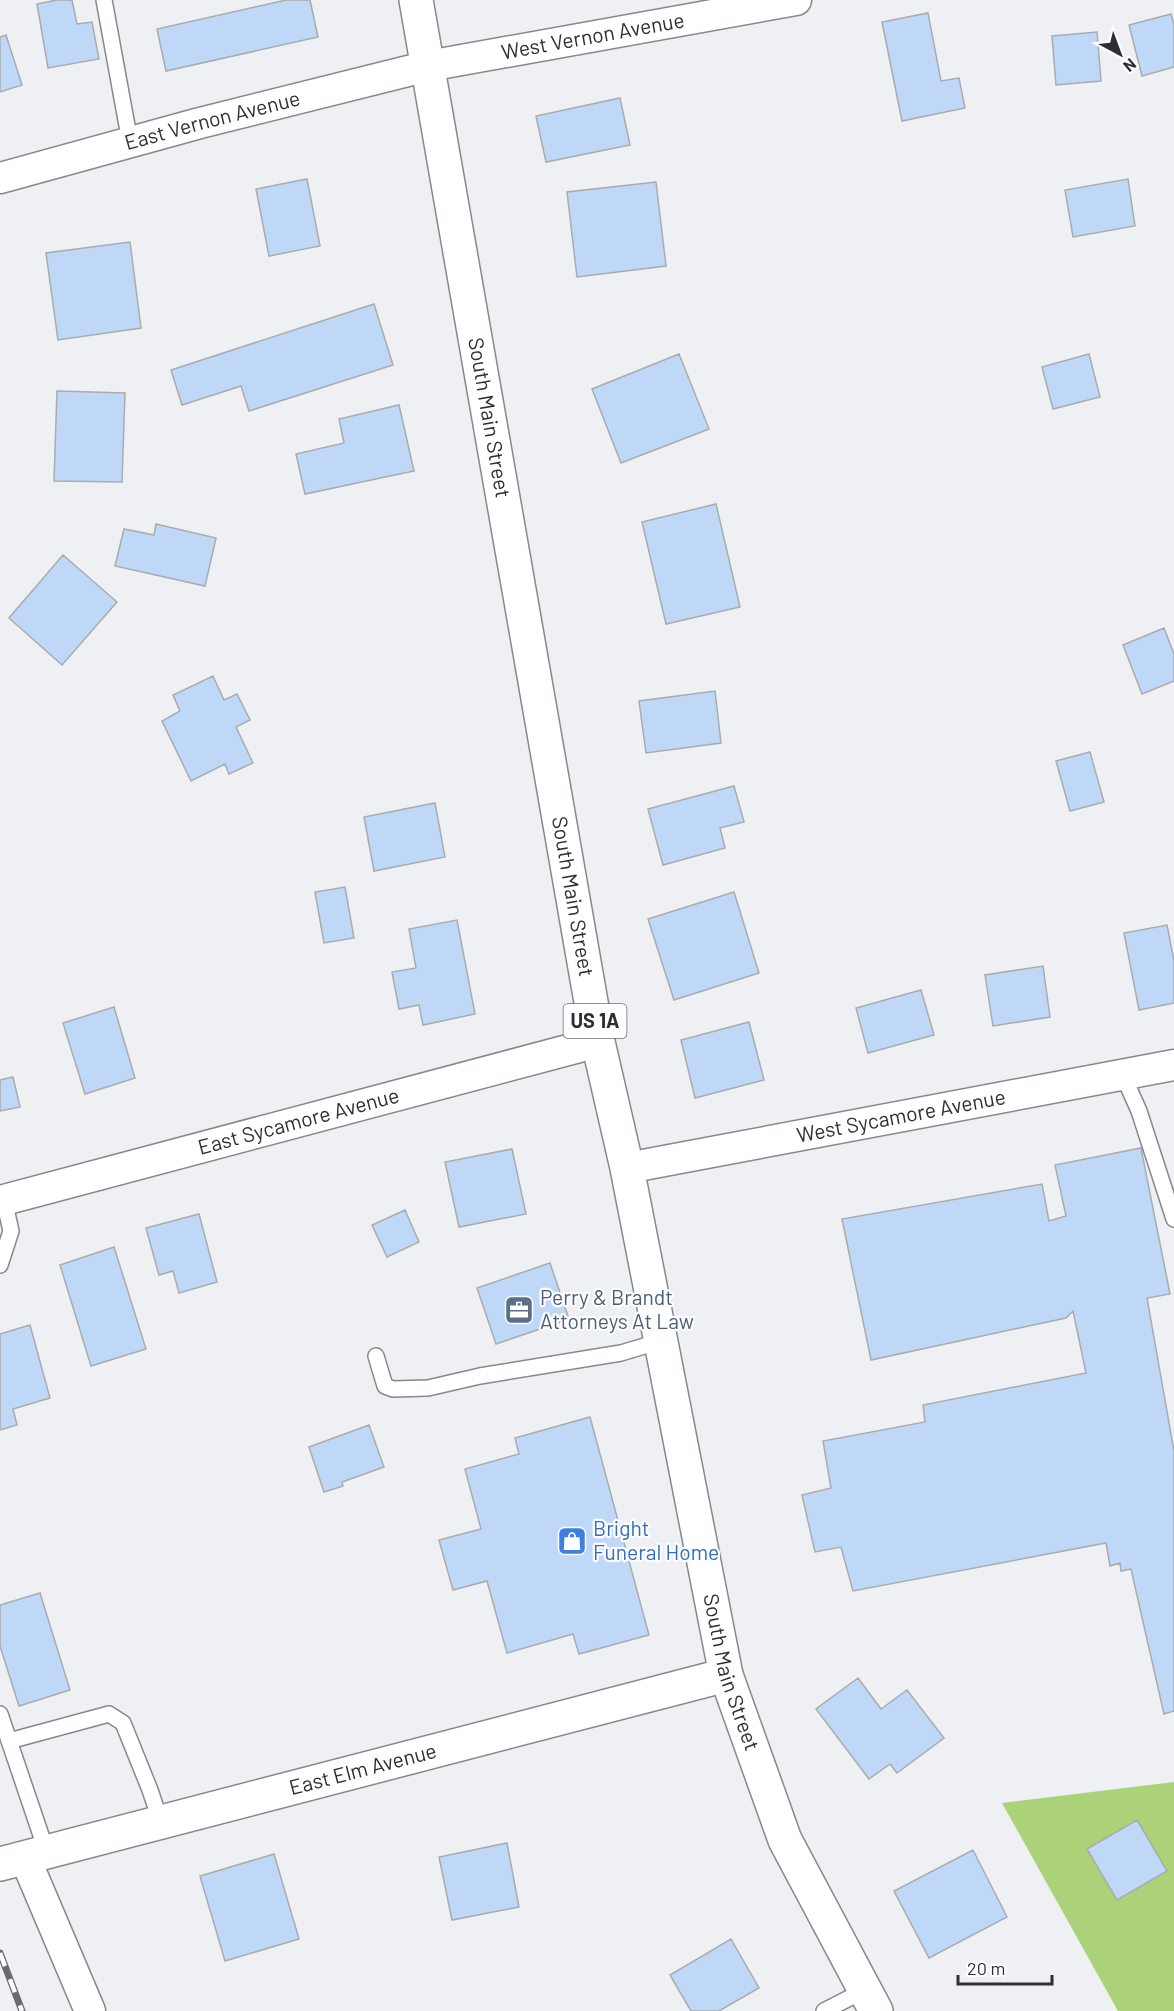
<svg xmlns="http://www.w3.org/2000/svg" width="1174" height="2011" viewBox="0 0 1174 2011" font-family="Barlow,sans-serif">
<style>
.green{fill:#abd179}
.building{fill:#c0d8f8;stroke:#a9abae;stroke-width:1.5}
.lines{fill:none;stroke-linecap:round;stroke-linejoin:round}
.service-casing{stroke:#86888b;stroke-width:18}
.minor-casing{stroke:#86888b;stroke-width:33}
.tertiary-casing{stroke:#86888b;stroke-width:36}
.primary-casing{stroke:#86888b;stroke-width:36}
.service{stroke:#fff;stroke-width:15}
.minor{stroke:#fff;stroke-width:30}
.tertiary{stroke:#fff;stroke-width:33}
.primary{stroke:#fff;stroke-width:33}
.rail-casing{stroke:#6a6b6d;stroke-width:7}
.rail{stroke:#fcfdff;stroke-width:4.5;stroke-dasharray:14;stroke-linecap:butt}
.labels{text-anchor:middle;stroke-width:4.5;stroke-linejoin:round;paint-order:stroke}
.shield{fill:#fcfdff;stroke:#6c6d6e;stroke-width:1.5}
.shield-label{font-size:20px;font-weight:bold;fill:#2e2f30}
.street-label{font-size:21px;fill:#2e2f30;stroke:#fcfdff}
.service-label{font-size:21px;fill:#4e5e75;stroke:#fcfdff;text-anchor:start}
.shop-label{font-size:21px;fill:#366cbe;stroke:#fcfdff;text-anchor:start}
</style>
<rect width="100%" height="100%" fill="#eef0f4"/>
<path class="green" d="M1174 1782V2011H1118L1002 1803Z"/>
<path class="building" d="M57 0H72L77 24 92 22 99 59 48 68 37 4Z
M286 0H310L318 37 166 71 157 29Z
M928 13 941 81 959 78 965 108 902 121 882 22Z
M1171 14 1174 25V67L1142 76 1129 25Z
M1097 32 1101 81 1056 85 1052 36Z
M6 35 22 85 0 92V37Z
M620 98 630 145 546 162 536 116Z
M307 179 320 246 269 256 256 189Z
M1128 179 1135 226 1073 237 1065 190Z
M656 182 666 266 577 277 567 192Z
M130 242 141 328 58 340 46 253Z
M374 304 393 365 249 411 241 386 182 405 171 370Z
M679 354 709 429 621 463 592 389Z
M1089 354 1100 397 1053 409 1042 367Z
M57 391 125 393 122 482 54 481Z
M399 405 414 471 305 494 296 454 344 443 339 419Z
M716 504 740 607 666 624 642 522Z
M156 524 216 538 205 586 115 566 124 529 154 535Z
M63 555 117 602 62 665 9 618Z
M1164 628 1174 654V681L1142 694 1123 645Z
M213 676 224 700 237 694 250 720 236 727 253 763 229 774 225 764 191 781 162 721 180 711 173 695Z
M715 691 721 743 646 753 639 701Z
M1090 752 1104 802 1070 811 1056 761Z
M734 786 744 822 720 828 725 848 663 865 648 809Z
M435 803 445 857 374 871 364 817Z
M345 887 354 938 324 943 315 892Z
M734 892 759 973 674 1000 648 919Z
M457 920 475 1014 423 1025 419 1005 399 1009 392 972 416 968 409 929Z
M1167 925 1174 961V1003L1139 1010 1124 933Z
M1043 966 1050 1017 993 1026 985 975Z
M921 990 934 1035 868 1053 856 1008Z
M114 1007 135 1078 85 1094 63 1023Z
M749 1022 764 1080 695 1098 681 1040Z
M13 1077 20 1107 0 1111V1080Z
M1141 1148 1170 1294 1147 1298 1174 1451V1711L1164 1714 1131 1569 1121 1571 1120 1563 1110 1566 1106 1543 853 1591 841 1547 815 1552 802 1495 831 1488 823 1441 925 1422 923 1405 1086 1373 1073 1311 1066 1318 871 1360 842 1219 1042 1184 1049 1221 1066 1216 1055 1165Z
M512 1149 526 1214 459 1227 445 1162Z
M405 1210 419 1242 387 1257 372 1225Z
M199 1214 217 1282 179 1293 173 1271 159 1275 146 1228Z
M114 1247 146 1349 91 1366 60 1265Z
M550 1263 569 1319 496 1344 477 1288Z
M30 1325 50 1398 13 1409 17 1425 0 1430V1334Z
M590 1417 649 1635 579 1654 573 1634 507 1653 487 1581 453 1590 439 1540 481 1529 465 1469 519 1454 515 1438Z
M369 1425 384 1467 342 1482 343 1486 324 1492 309 1447Z
M40 1593 70 1690 19 1706 0 1646V1605Z
M858 1678 881 1709 907 1690 944 1738 897 1773 890 1764 869 1779 816 1709Z
M1137 1820 1167 1871 1117 1900 1087 1849Z
M507 1843 519 1907 452 1920 439 1857Z
M973 1850 1007 1917 929 1958 894 1891Z
M274 1854 299 1939 225 1961 200 1876Z
M731 1939 759 1988 719 2011H691L670 1975Z"/>
<g class="lines">
<g class="service-casing">
<path id="service" d="M104 0 130 142
M1123 1075 1139 1111 1174 1219
M0 1265 11 1231 4 1200
M376 1356 385 1386 393 1389 428 1388 480 1376 621 1353 661 1341
M0 1714 47 1853
M9 1741 109 1714 123 1723 150 1790 161 1823
M824 2011 865 1990"/>
</g>
<g class="minor-casing">
<g id="minor">
<path id="s1" d="M0 178 200 123 428 66 796 0"/>
<path id="s2" d="M627 1168 1174 1065"/>
<path id="s3" d="M0 1201 598 1042"/>
<path d="M25 1858 90 2011"/>
</g>
</g>
<g class="tertiary-casing">
<g id="tertiary">
<path id="s4" d="M0 1864 726 1675"/>
</g>
</g>
<g class="primary-casing">
<g id="primary">
<path id="s5" d="M416 0 598 1042 627 1168 726 1675 785 1840 876 2011"/>
</g>
</g>
<use href="#service" class="service"/>
<use href="#minor" class="minor"/>
<use href="#tertiary" class="tertiary"/>
<use href="#primary" class="primary"/>
<g class="rail-casing">
<path id="rail" d="M0 1953 22 2011"/>
</g>
<use href="#rail" class="rail"/>
</g>
<defs>
<g id="office-square" transform="scale(1.5)"><rect x="-9" y="-9" width="18" height="18" rx="4" fill="#5c6f8a" stroke="#fcfdff"/><path d="M-6-3h4V-5.5h4V-3h4V5H-6ZM-1-4.5V-3h2v-1.5ZM-6 0V1H6V0Z" fill="#fff"/></g>
<g id="shop-square" transform="scale(1.5)"><rect x="-9" y="-9" width="18" height="18" rx="4" fill="#3f7fe0" stroke="#fcfdff"/><path d="M-5-2.5h2.3a2.7 3.5 0 0 1 5.4 0H5L5.5 6h-11ZM-1.5-2.5h3a1.5 2.3 0 0 0-3 0Z" fill="#fff"/></g>
</defs>
<g fill-rule="evenodd">
<use href="#office-square" x="519" y="1310"/>
<use href="#shop-square" x="572" y="1541"/>
</g>
<g class="labels">
<rect class="shield" x="563.5" y="1004" width="63" height="34" rx="4.5"/>
<g class="shield-label">
<text x="595" y="1028">US 1A</text>
</g>
<g class="street-label">
<text dy="7" stroke="none"><textPath href="#s1" startOffset="610">West Vernon Avenue</textPath></text>
<text dy="7" stroke="none"><textPath href="#s1" startOffset="220">East Vernon Avenue</textPath></text>
<text dy="7" stroke="none"><textPath href="#s5" startOffset="424">South Main Street</textPath></text>
<text dy="7" stroke="none"><textPath href="#s5" startOffset="910">South Main Street</textPath></text>
<text dy="7" stroke="none"><textPath href="#s2" startOffset="279">West Sycamore Avenue</textPath></text>
<text dy="7" stroke="none"><textPath href="#s3" startOffset="309">East Sycamore Avenue</textPath></text>
<text dy="7" stroke="none"><textPath href="#s5" startOffset="1702">South Main Street</textPath></text>
<text dy="7" stroke="none"><textPath href="#s4" startOffset="375">East Elm Avenue</textPath></text>
</g>
<g class="service-label">
<text x="540" y="1305">Perry &amp; Brandt<tspan x="540" dy="24">Attorneys At Law</tspan></text>
</g>
<g class="shop-label">
<text x="593" y="1536">Bright<tspan x="593" dy="24">Funeral Home</tspan></text>
</g>
</g>
<g transform="translate(1120 54) rotate(139)" stroke="#fcfdff" stroke-width="4.5" paint-order="stroke">
<path d="M0-4.5L10 22L0 15L-10 22Z" fill="#2e2f30"/>
<text y="-9" font-size="16" font-weight="bold" text-anchor="middle" fill="#2e2f30">N</text>
</g>
<path d="M958 1975v9h94v-9" fill="none" stroke="#2e2f30" stroke-width="3"/>
<text x="967" y="1975" font-size="18" fill="#2e2f30" stroke="#fcfdff" stroke-width="4.5" paint-order="stroke">20 m</text>
</svg>
